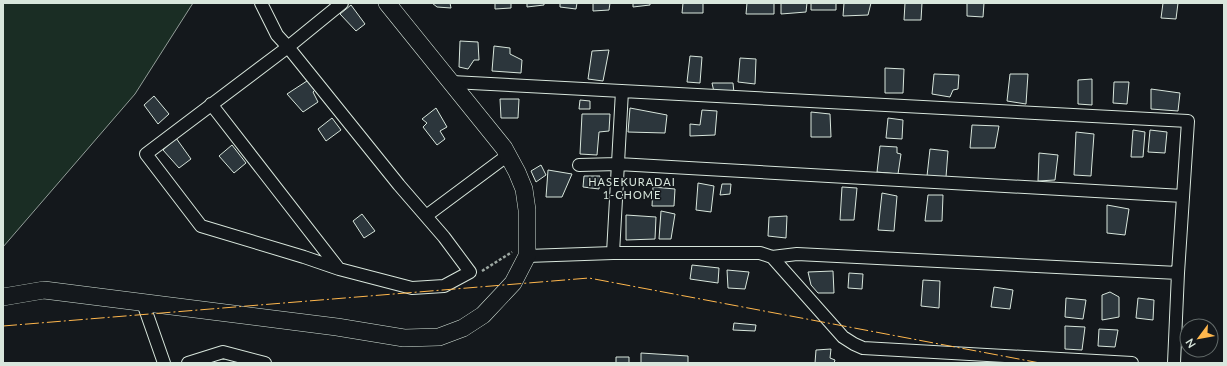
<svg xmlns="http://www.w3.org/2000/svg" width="1227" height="366" viewBox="0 0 1227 366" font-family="Lato,sans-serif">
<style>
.green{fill:#1a2d24;stroke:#939e99}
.building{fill:#2c363c;stroke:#d8e6dc}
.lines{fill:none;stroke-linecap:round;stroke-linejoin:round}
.street-casing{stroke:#d8e6dc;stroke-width:14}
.secondary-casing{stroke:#d8e6dc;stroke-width:18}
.path{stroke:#9da8a2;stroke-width:2.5;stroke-dasharray:3 2;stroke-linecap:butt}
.street{stroke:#14181c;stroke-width:12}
.secondary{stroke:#14181c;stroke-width:17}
.power{stroke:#ffb74d;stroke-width:1;stroke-dasharray:14 3 2 3;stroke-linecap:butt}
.labels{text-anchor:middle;stroke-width:3;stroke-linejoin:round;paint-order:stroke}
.neighbourhood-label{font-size:11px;letter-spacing:1px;fill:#d8e6dc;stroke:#14181c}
</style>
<rect width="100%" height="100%" fill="#14181c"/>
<path class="green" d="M3 3H193L135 94 3 247Z"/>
<path class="building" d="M432 3H450L451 8 437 7Z
M495 3H511V8L495 9Z
M527 3H544V5L527 7Z
M560 3H577L576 9 560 7Z
M593 3H610L609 10 593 11Z
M633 3H650V5L633 7Z
M683 3H703V13H682Z
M747 3H774V14H746Z
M781 3H807L806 12 781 14Z
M811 3H836V10H811Z
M844 3H871L868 15 843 16Z
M905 3H922L921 20H904Z
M967 3H984L983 17 967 16Z
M1163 3H1178L1176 19 1161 18Z
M351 5 365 24 356 31 340 14Z
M460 41 478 42 479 60H474L468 69 459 67Z
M494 46 510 48V54L522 60 521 73 492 71Z
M609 50 603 81 588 79 592 51Z
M690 56 702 57 700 83 687 82Z
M740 58 756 59 755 84 738 82Z
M885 68 904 69 903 93H885Z
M934 74 959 75 958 89 953 90 950 97 932 94Z
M1010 74H1028L1026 104 1007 101Z
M310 79 317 88 313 92 318 102 303 112 287 94Z
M1092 79V105L1078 104V80Z
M1114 82H1129L1127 104 1113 103Z
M712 83H733L734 93 714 92Z
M1151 89 1180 93 1178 111 1151 109Z
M154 96 169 114 158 124 144 105Z
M500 99H519L518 118H501Z
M580 100 590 101V109H579Z
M436 108 447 127 440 131 445 139 437 145 423 127 427 123 422 119Z
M630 108 667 115 665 133 628 132Z
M702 110 717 111 715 135 690 136V124L700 125Z
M811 112 830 114 831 137H811Z
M582 114H610L609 131 599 132 597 155 580 154Z
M332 118 341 130 326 141 318 129Z
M888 118 903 120 902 139 886 138Z
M972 125 999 126 995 148H970Z
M1133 130 1145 132 1143 157H1131Z
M1150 130 1167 132 1165 153 1148 152Z
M1076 132 1094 134 1091 176 1074 175Z
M176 138 191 159 179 168 163 150Z
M232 145 246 163 234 173 219 156Z
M880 146 897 147V153L901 154 898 174 877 172Z
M930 149 948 151 946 177 927 176Z
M1039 153 1058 155 1055 180 1038 181Z
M541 165 546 175 536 182 531 171Z
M548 170 572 174 562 197H546Z
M584 176H600L599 189 583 187Z
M698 183 714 186 711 212 696 210Z
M722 184H731L730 194 720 195Z
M653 187 675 189 674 206H652Z
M842 187 857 188 854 220H840Z
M882 193 897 196 894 231 878 230Z
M928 195H943L942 221H925Z
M1107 205 1129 209 1125 235 1107 233Z
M661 211 675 214 671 239H659Z
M362 214 375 231 364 238 353 221Z
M626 215 656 217 655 239 626 240Z
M787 216 786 238 768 236 769 217Z
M692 265 719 268 718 283 690 279Z
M727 270 749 272 745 289 728 288Z
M833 271 834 293H818L811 285 808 272Z
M849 273 863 274 862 289 848 288Z
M923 280 940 281 939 308 921 306Z
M994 287 1013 290 1010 309 991 307Z
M1110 292 1119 297V317L1102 320V295Z
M1066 298 1086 300 1083 319 1065 317Z
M1138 298 1154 300 1153 320 1136 318Z
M734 323 756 325 755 331 733 330Z
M1065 326 1085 327 1082 350 1065 349Z
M1099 329 1118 330 1115 347 1098 346Z
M831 349 830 358 835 360 834 363H815L816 350Z
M641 353 688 356V363H641Z
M616 357H629V363H616Z"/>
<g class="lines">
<g class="street-casing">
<path id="street" d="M261 3 277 35 288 47 399 185 444 237 470 272 444 286 412 288 339 269 304 257 201 226 146 154 288 47 342 3
M452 82 1188 121 1178 273 1174 363
M211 104 339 269
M579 165 618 164 1183 196
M426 216 508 155
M613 253 622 91
M527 256 613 253H760L772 257 843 337 854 344 863 348 1132 363
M772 257 797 254 1178 273
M143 303 164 363
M188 363 223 352 265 363"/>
</g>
<g class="secondary-casing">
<path id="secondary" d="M3 297 44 290 337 327 404 338 439 337 463 328 483 315 513 283 527 256V210L524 189 517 172 504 148 387 3"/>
</g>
<path class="path" d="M482 271 512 252"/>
<use href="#street" class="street"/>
<use href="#secondary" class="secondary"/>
<path class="power" d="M3 326 589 278 1040 363"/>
</g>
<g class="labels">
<g class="neighbourhood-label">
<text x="632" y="186">HASEKURADAI<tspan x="632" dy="13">1-CHOME</tspan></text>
</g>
</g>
<rect width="1227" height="366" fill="none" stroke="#d8e6dc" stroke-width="8"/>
<g transform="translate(1199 338) rotate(238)"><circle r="19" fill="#14181c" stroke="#626a69"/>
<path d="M0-3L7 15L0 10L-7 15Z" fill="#ffb74d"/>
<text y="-6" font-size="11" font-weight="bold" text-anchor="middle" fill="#d8e6dc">N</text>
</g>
</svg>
